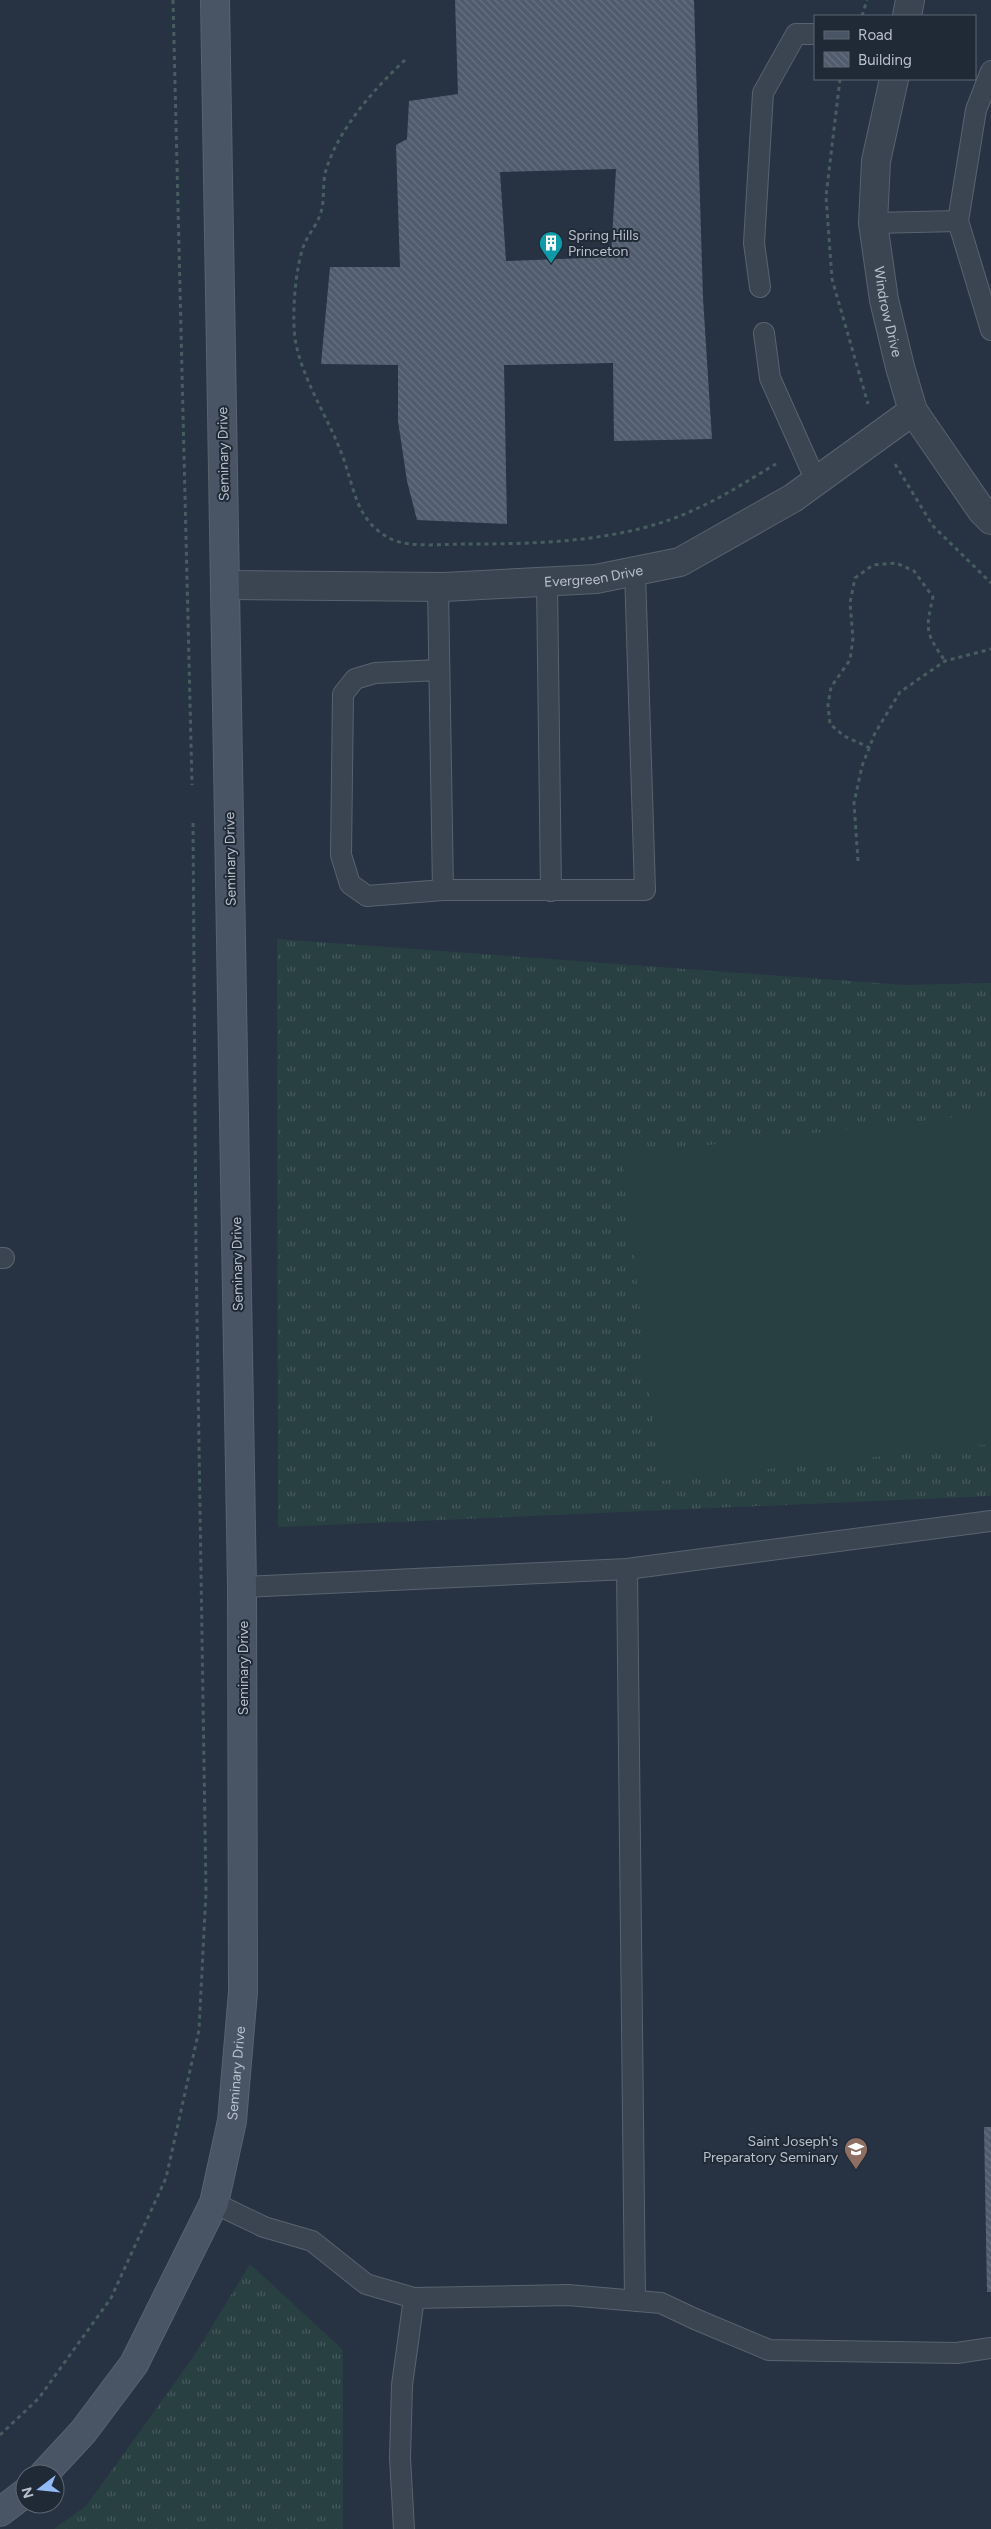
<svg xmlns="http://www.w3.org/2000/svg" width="991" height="2529" viewBox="0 0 991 2529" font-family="Figtree,sans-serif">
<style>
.grass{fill:url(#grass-tufts)}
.pitch{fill:#294043}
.building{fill:url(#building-back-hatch);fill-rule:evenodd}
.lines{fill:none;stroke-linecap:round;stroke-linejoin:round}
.lane-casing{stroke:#59636f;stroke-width:22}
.street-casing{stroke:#59636f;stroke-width:30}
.secondary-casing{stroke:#59636f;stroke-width:30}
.path{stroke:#475d5f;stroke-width:3;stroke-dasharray:4 4;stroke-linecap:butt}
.lane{stroke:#3b4552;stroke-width:20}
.street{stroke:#3b4552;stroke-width:28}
.secondary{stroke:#495464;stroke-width:28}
.labels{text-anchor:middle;stroke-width:4;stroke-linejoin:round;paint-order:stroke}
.poi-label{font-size:14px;fill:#b8c0cb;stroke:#202a37;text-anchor:start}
.street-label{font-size:14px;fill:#b8c0cb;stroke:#202a37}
</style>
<defs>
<pattern id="grass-tufts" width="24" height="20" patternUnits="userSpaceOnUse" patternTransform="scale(1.25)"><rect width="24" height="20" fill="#294043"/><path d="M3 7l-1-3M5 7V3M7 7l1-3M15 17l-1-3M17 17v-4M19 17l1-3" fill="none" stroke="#465a5d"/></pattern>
<pattern id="building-back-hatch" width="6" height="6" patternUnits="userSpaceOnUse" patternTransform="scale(1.25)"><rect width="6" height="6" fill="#505c6d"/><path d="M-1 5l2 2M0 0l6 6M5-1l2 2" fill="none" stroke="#677280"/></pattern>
</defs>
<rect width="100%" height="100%" fill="#273342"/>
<path class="grass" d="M277 939 905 985 991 983V1496L278 1527Z
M250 2264 343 2350V2529H54L86 2506 192 2359Z"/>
<path class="pitch" d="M991 1113V1444L660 1481 622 1155Z"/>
<path class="building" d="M455 0H694L703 298 712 439 614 441 613 363 504 365 507 524 417 520 407 481 398 421V365L321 364 330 267H400L396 145 407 139 409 101 458 94ZM616 169 611 257 506 261 500 172Z
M984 2127H991V2292H987Z"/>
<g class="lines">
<g class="lane-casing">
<path id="lane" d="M991 71 976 110 958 221 991 330
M873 223 958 221
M760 287 754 243 763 93 796 34H815
M764 333 770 378 816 481
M547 582 551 891
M438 587 443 890H645L635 571
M439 670 375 673 355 679 343 694 341 855 350 884 367 896 443 890
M0 1258H4
M627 1569 635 2301
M242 1587 627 1569 991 1521
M214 2203 264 2227 312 2241 366 2284 414 2298 568 2295 661 2303 695 2319 769 2350 957 2353 991 2348
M404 2529 400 2458 402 2385 414 2298"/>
</g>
<g class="street-casing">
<g id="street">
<path d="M907 16 910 0"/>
<path id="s1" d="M894 79 876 161 873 223 884 300 900 367 913 411 982 511 991 520"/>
<path id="s2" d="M226 585 444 587 596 579 680 562 793 498 913 411"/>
</g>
</g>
<g class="secondary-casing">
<g id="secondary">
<path id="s3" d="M44 2474 83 2432 134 2364 214 2203 232 2121 243 1992 242 1587 215 0"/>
<path d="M0 2512 25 2493"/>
</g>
</g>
<path class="path" d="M173 0 192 785
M862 16 867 0
M405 60C374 89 339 128 326 170 322 183 325 199 321 212 318 224 308 234 304 245 295 268 291 320 296 344 304 382 327 416 341 452 355 487 354 520 391 539 409 548 446 544 466 544 542 544 628 542 698 508 725 496 750 479 776 464
M840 79 826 196 832 279 868 404
M895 464 933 526 991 583
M870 748 844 736 830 724 828 705 831 687 850 660 853 638 850 603 855 578 873 565 896 563 914 571 933 597C925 631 926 633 945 661
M858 861 854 803 862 766 875 733 900 692 945 661 991 649
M0 2435 39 2398 111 2298 166 2178 199 2030 206 1892 196 1252 193 819"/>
<use href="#lane" class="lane"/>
<use href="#street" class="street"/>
<use href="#secondary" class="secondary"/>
</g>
<defs>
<g id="building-pin" transform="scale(1.25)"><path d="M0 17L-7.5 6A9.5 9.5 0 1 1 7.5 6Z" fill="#0f9aa8" stroke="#202a37"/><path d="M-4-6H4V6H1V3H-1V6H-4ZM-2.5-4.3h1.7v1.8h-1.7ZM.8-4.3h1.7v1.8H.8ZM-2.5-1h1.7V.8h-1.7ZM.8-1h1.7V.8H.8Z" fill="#fff"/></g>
<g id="school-pin" transform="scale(1.25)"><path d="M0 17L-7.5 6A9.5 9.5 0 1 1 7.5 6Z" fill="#8d6e63" stroke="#202a37"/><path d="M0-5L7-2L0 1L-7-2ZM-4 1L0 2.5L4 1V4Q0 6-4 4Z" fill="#fff"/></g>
</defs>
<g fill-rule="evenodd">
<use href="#building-pin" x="551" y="243"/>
<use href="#school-pin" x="856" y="2149"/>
</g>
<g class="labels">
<g class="poi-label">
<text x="568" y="240">Spring Hills<tspan x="568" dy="16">Princeton</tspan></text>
<text x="838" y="2146" text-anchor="end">Saint Joseph's<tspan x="838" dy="16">Preparatory Seminary</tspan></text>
</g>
<g class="street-label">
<text dy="5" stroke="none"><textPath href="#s1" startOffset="236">Windrow Drive</textPath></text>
<text transform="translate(223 454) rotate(-91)" y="5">Seminary Drive</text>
<text dy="5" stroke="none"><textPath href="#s2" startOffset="368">Evergreen Drive</textPath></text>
<text transform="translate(230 859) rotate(-91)" y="5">Seminary Drive</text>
<text transform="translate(237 1264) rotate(-91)" y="5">Seminary Drive</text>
<text transform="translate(243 1668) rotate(-90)" y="5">Seminary Drive</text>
<text dy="5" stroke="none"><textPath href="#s3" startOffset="454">Seminary Drive</textPath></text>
</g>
</g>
<rect x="814" y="15" width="162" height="65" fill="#202a37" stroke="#5d6672"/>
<rect x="824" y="31" width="25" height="8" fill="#495464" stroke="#5d6672"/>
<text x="858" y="40" font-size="15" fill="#b8c0cb">Road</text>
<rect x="824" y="52" width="25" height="15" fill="url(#building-back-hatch)" stroke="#5d6672"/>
<text x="858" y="65" font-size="15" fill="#b8c0cb">Building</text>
<g transform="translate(40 2489) rotate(254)"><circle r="24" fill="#202a37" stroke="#5d6672"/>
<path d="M0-4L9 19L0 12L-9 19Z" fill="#92baf7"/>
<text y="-8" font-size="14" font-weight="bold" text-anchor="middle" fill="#b8c0cb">N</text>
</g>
</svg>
